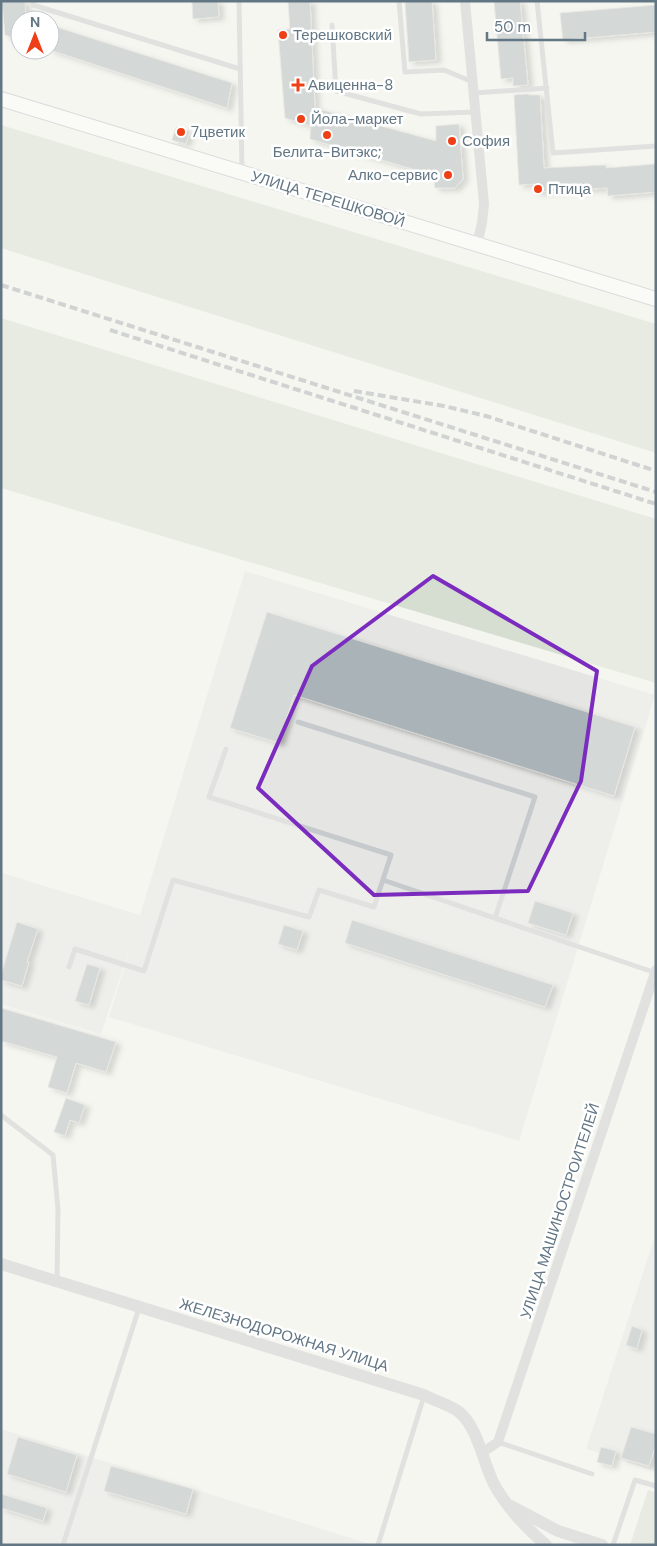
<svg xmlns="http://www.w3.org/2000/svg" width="657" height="1546" viewBox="0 0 657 1546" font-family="'DM Sans',sans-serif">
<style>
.built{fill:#e5e6e4}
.green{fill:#d6ddd1}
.building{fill:#aab3b8;stroke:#d6d6d3;filter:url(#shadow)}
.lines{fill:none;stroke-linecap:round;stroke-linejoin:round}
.secondary-casing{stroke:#b6bcc0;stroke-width:16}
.service{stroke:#c7cacd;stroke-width:5}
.minor{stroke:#c7cacd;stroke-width:10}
.tertiary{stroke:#c7cacd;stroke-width:12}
.secondary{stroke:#fff;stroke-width:14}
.rail{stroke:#a2a9ae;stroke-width:4;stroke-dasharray:8 4;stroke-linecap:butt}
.marked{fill:none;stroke:#7b2cbf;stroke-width:4;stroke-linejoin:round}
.poi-dot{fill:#ef3f17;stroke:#fff;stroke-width:2}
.labels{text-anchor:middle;stroke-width:5;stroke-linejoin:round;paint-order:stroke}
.poi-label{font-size:15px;fill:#627684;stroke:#fff;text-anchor:start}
.street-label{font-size:15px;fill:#627684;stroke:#fff}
</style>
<defs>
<filter id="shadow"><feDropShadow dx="5" dy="3" stdDeviation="2.5" flood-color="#0004"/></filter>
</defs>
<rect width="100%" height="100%" fill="#f5f5f0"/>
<path class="built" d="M245 571 655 695 519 1141 109 1017 131 945 101 1034 1 1004 2 873 140 915Z
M656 1233V1472L586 1449Z
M1 1429 91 1457 373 1545H1Z"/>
<path class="green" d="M1 125 656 324V453L1 248Z
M1 318 656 519V683L1 488Z
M648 1490 656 1493V1545H630Z"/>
<path class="building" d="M2 1H25L26 20H20V40L5 35Z
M192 1H218L219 17 193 19Z
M288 1H310L315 108 436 141V126L459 124 463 179 455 188H435L433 175 310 139 311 126 285 118 278 30 290 29Z
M405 1H432L436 60 409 62Z
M494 1H520L528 85 513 86V78L501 79Z
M656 5V32L563 40 560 13Z
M50 25 232 83 227 108 50 50Z
M528 94 529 95H540L544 168 606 165V168L656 164V192L608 196 607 188 535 192 534 184 519 185 514 95Z
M176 127 190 131 186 144 172 140Z
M267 612 635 727 614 796 294 695 279 743 230 728Z
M535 901 573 913 566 935 528 923Z
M352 920 553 985 545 1007 345 943Z
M17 922 38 929 27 962H29L22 986 1 980V975Z
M284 925 303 931 297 950 278 944Z
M87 964 100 968 89 1005 75 1001Z
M1 1008 116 1042 106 1072 76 1063 67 1093 48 1087 57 1057 1 1041Z
M66 1098 85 1105 79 1123 70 1120 65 1136 54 1132Z
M632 1326 642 1330 637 1349 626 1345Z
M631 1427 656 1434V1445L649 1466 621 1458Z
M18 1437 77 1455 66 1492 7 1474Z
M601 1447 616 1451 612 1466 597 1462Z
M111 1466 193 1489 186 1514 104 1491Z
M1 1494 47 1508 43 1521 1 1508Z"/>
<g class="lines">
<g class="secondary-casing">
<path id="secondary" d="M1 99 656 299"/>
</g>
<path class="service" d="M33 1V5L240 69
M239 1 242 171
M399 1 405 72 444 70 473 82
M537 1 553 153 656 146
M332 25 336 91 421 114 475 112
M474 93 547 88
M298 722 535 797 495 918
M383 880 656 973
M69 967 75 949 144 971 173 880 309 917 319 890 374 907 391 855 209 797 226 749
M1 1115 53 1155 58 1209 57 1281
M498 1442 592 1474
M63 1545 139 1308
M378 1545 424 1396
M613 1545 635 1480 656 1486"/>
<path class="minor" d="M465 1 484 204 482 223 477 244
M482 1453 498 1442 656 970"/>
<path class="tertiary" d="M1 1264 424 1395C435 1401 450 1405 459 1412 478 1427 483 1463 494 1484 507 1508 525 1527 546 1545
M511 1506 558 1531 602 1545"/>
<use href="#secondary" class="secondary"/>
<path class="rail" d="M1 285 656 492
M110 330 656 504
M354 391 444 406 486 416 656 471"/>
</g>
<path d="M0 0H657V1546H0ZM433 576 597 671 581 781 528 891 374 895 258 788 312 666Z" fill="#f5f5f0" fill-opacity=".55" fill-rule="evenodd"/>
<path class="marked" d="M433 576 597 671 581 781 528 891 374 895 258 788 312 666Z"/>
<g class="poi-dot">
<circle cx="283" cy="35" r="5"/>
<path d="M295.5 77.5h5v5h5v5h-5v5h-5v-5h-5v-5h5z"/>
<circle cx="301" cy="119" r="5"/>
<circle cx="181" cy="132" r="5"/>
<circle cx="327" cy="135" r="5"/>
<circle cx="452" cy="141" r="5"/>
<circle cx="448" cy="175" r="5"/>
<circle cx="538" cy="189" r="5"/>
</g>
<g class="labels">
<g class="poi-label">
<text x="293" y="40">Терешковский</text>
<text x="308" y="90">Авиценна-8</text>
<text x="311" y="124">Йола-маркет</text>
<text x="191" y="137">7цветик</text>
<text x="462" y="146">София</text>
<text x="327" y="157" text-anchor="middle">Белита-Витэкс;</text>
<text x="438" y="180" text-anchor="end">Алко-сервис</text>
<text x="548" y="194">Птица</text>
</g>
<g class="street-label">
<text transform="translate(328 199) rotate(17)" y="5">УЛИЦА ТЕРЕШКОВОЙ</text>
<text transform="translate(560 1211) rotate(-72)" y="5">УЛИЦА МАШИНОСТРОИТЕЛЕЙ</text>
<text transform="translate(284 1335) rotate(17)" y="5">ЖЕЛЕЗНОДОРОЖНАЯ УЛИЦА</text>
</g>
</g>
<rect width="657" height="1546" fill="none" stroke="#627684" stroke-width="5"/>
<g transform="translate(35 35)"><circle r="24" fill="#ffffff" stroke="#c0c8ce"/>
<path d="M0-4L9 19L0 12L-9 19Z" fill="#ef3f17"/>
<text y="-8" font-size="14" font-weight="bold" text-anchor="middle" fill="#627684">N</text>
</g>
<path d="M487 32v8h98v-8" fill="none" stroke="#627684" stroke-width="2.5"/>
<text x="494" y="32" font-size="15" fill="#627684" stroke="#ffffff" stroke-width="4" paint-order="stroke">50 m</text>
</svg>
